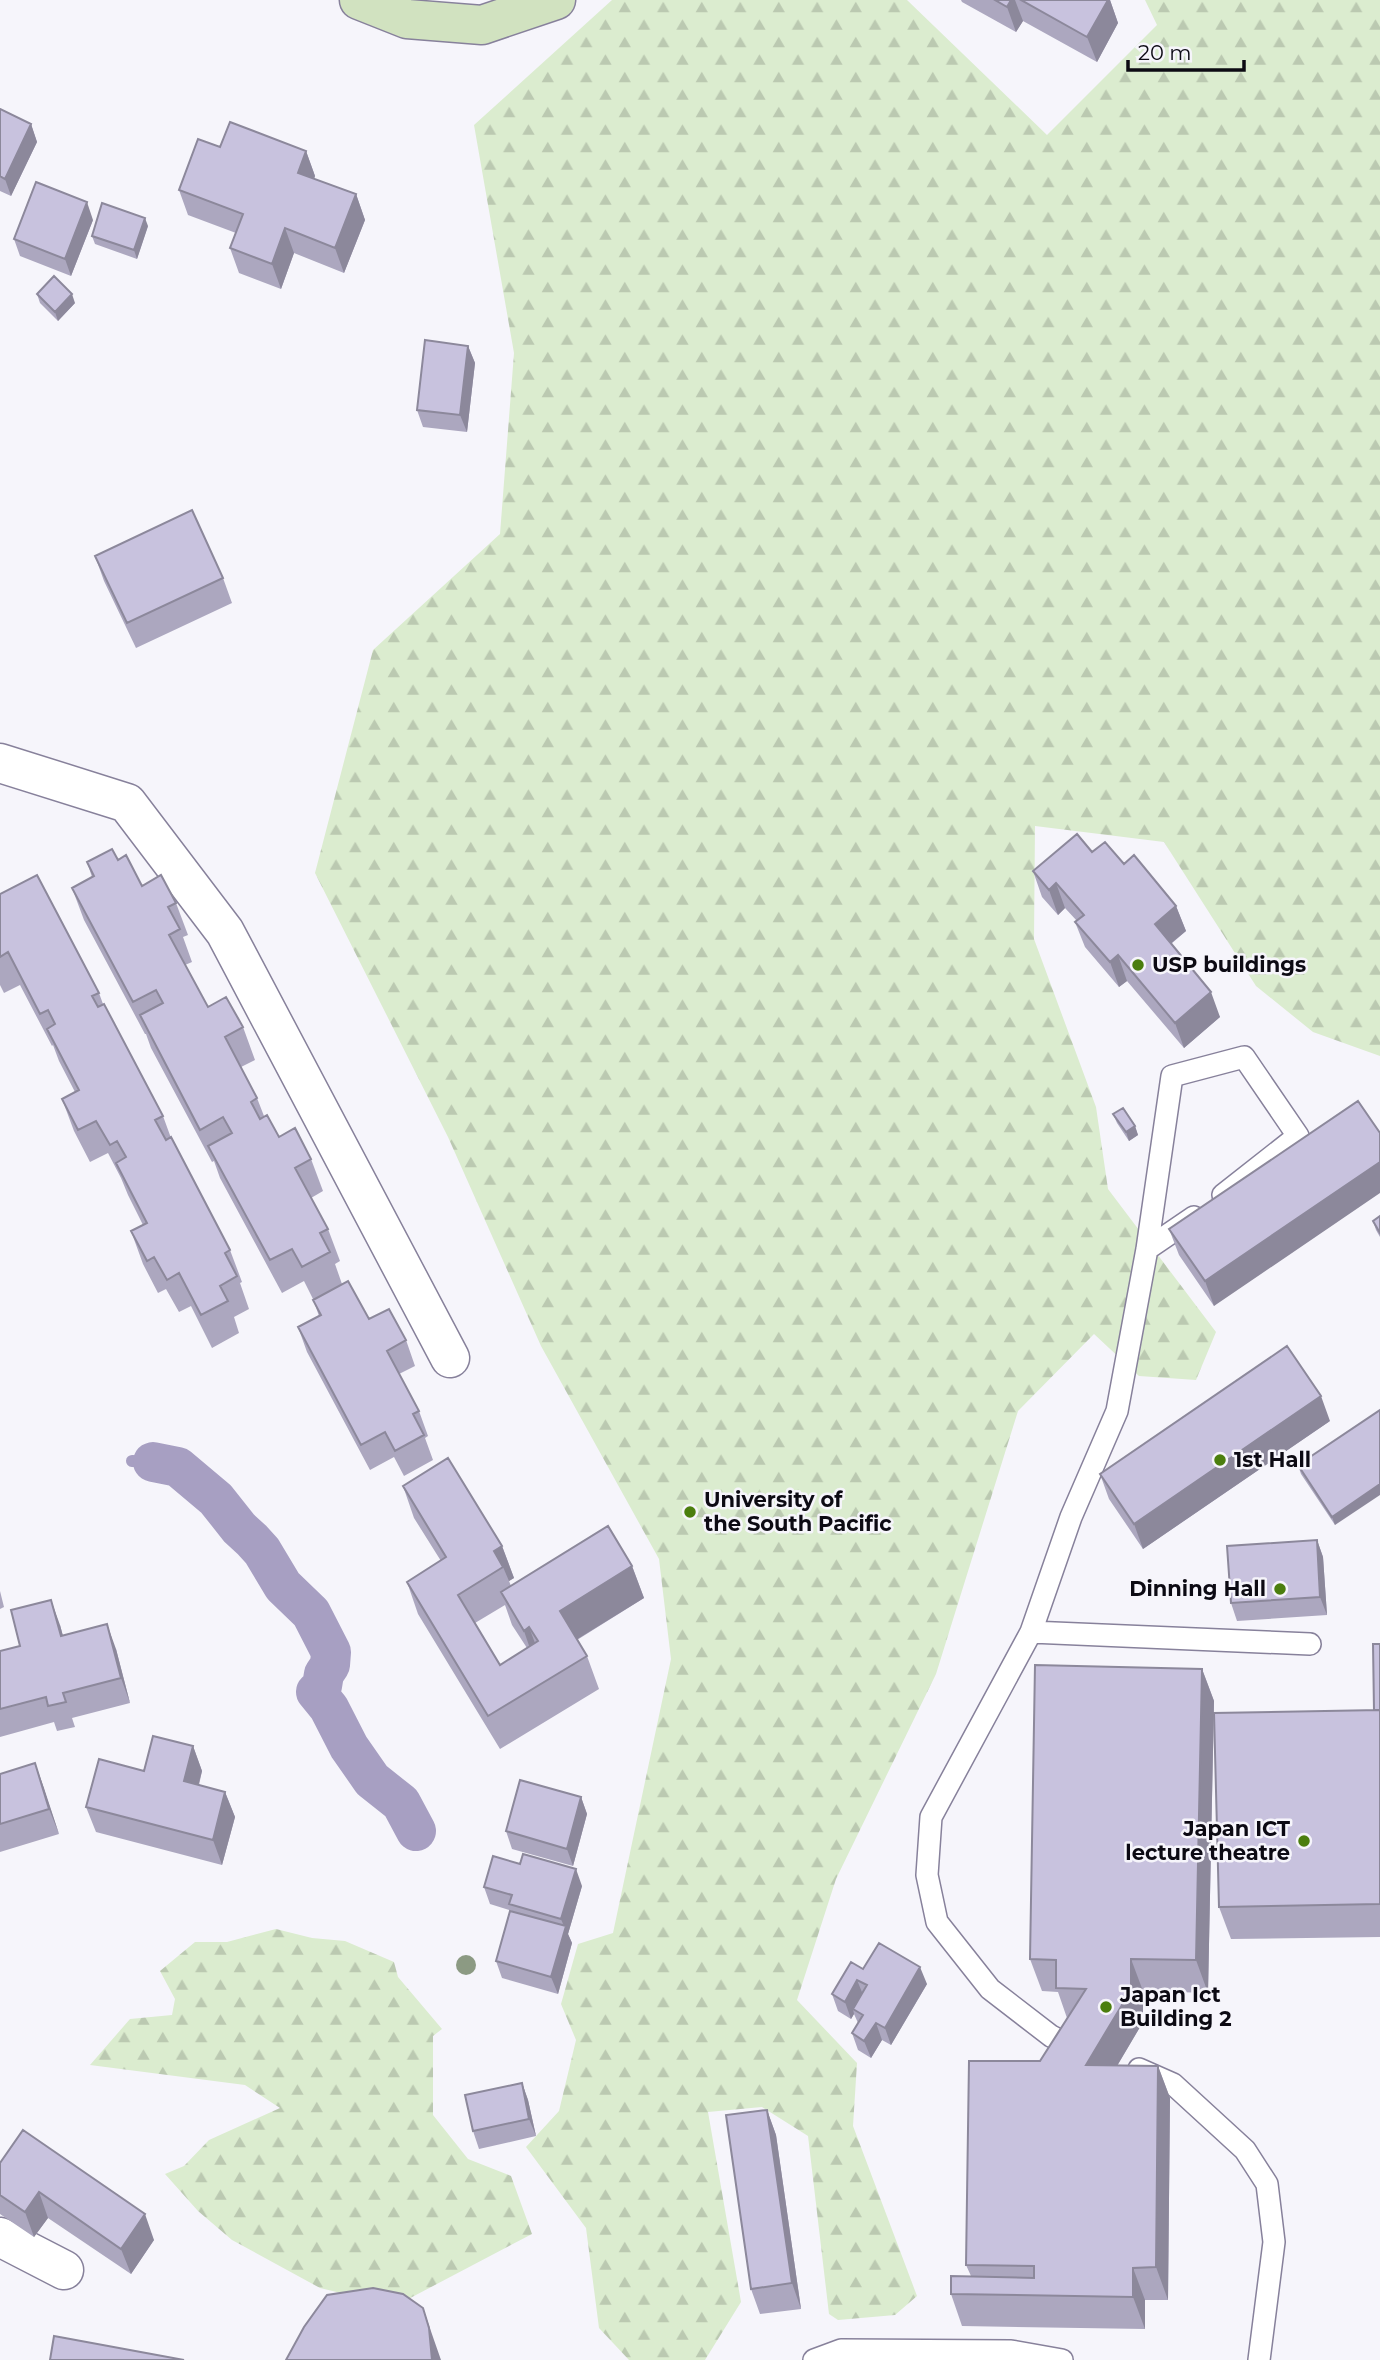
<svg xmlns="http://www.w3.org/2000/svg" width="1380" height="2360" viewBox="0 0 1380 2360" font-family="Montserrat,sans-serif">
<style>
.forest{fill:url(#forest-firs)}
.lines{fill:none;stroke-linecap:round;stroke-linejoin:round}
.stream{stroke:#a79fc2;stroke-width:12}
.canal{stroke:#a79fc2;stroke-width:40}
.lane-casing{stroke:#87819b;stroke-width:24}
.street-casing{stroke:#87819b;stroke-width:41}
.secondary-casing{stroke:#87819b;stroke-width:41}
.lane{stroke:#fff;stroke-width:21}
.street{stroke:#fff;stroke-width:38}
.secondary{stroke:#d1e2c0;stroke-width:38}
.tree{fill:#8c9a83}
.wall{fill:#aca7bf;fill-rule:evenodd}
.shaded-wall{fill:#8c889b}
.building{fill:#c8c2de;stroke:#8c889b;stroke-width:2}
.poi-dot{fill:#4b7e0e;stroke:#f6f5fb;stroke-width:2.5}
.labels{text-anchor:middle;stroke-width:5;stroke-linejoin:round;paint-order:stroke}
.poi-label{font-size:21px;font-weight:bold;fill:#0c0a13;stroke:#f6f5fb;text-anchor:start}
</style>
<defs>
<pattern id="forest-firs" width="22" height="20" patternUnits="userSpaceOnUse" patternTransform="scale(1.75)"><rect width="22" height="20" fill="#dbeccf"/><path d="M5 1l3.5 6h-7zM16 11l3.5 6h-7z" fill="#bbc9b1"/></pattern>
</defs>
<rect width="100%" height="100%" fill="#f6f5fb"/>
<path class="forest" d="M612 0H907L1047 135 1157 25 1145 0H1380V1056L1313 1032 1256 986 1164 842 1035 826 1034 939 1096 1107 1108 1189 1216 1332 1196 1380 1139 1376 1094 1334 1018 1411 936 1674 836 1879 797 2000 857 2063 853 2126 917 2296 895 2315 838 2320 829 2314 808 2136 762 2107 708 2112 741 2302 705 2360H629L599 2328 586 2228 526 2147 559 2111 576 2040 561 2004 578 1944 613 1933 671 1659 659 1559 541 1346 448 1137 315 873 373 650 500 534 514 353 474 125Z
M276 1929 312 1938 345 1941 394 1962 398 1977 442 2029 433 2036V2115L468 2159 511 2176 532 2234 395 2306 320 2288 232 2240 198 2211 165 2174 184 2166 209 2140 280 2108 245 2085 90 2065 130 2019 172 2015 175 1999 160 1971 195 1942H227Z"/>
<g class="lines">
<path class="stream" d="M132 1461 153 1462"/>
<path class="canal" d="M153 1462 178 1467 216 1499 239 1528 252 1540 262 1551 283 1586 311 1613 331 1652 330 1665 324 1674 322 1686 316 1692 329 1708 349 1747 372 1780 401 1803 416 1831"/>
<g class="lane-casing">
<path id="lane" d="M1147 1249 1194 1217
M1031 1632 1310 1644
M1079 2050 1051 2036 990 1989 937 1922 927 1875 931 1817 1031 1632 1071 1517 1117 1411 1147 1249 1172 1076 1244 1057 1298 1136 1223 1195
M1139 2069 1173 2084 1245 2150 1267 2184 1274 2242 1259 2360
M814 2360 841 2350 1011 2351 1062 2360"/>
</g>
<g class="street-casing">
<path id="street" d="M0 763 127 803 225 932 450 1358
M0 2237 64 2270"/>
</g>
<g class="secondary-casing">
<path id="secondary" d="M359 0 407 19 482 25 556 0"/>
</g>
<use href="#lane" class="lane"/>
<use href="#street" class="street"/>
<use href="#secondary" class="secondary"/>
</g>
<circle class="tree" cx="466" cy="1965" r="10"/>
<path class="wall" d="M961 0H1110L1118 23 1097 62 1023 21 1016 32 962 2Z
M0 109 31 124 37 142 11 196 0 191Z
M306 151 315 176 314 179 356 194 365 220 344 273 294 253 281 289 239 273 230 248 236 233 188 215 179 190Z
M93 220 71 276 20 256 14 239Z
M148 226 137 259 95 244 92 236Z
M37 294 75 303 58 321 40 303Z
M468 346 475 363 467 432 423 427 417 410Z
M95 556 223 578 232 603 136 648 104 581Z
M1092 852 1124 864 1176 906 1186 931 1171 944 1220 1017 1184 1048 1127 981 1119 987 1085 947 1075 922 1077 921 1065 908 1058 915 1042 897 1033 871Z
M118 860 142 886 176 903 188 935 183 937 192 962 185 965 208 1007 243 1027 255 1060 241 1067 257 1098 264 1116 279 1137 311 1159 323 1191 311 1198 328 1229 340 1261 335 1264 342 1284 369 1319 406 1340 415 1366 399 1374 419 1411 428 1436 425 1438 433 1460 404 1476 394 1457 370 1470 307 1352 298 1327 319 1316 313 1299 304 1281 282 1293 220 1178 214 1161 212 1162 151 1048 146 1034H145L84 920 72 888 92 877 87 862Z
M0 894 99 993 103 1004 163 1116 171 1138 230 1250 242 1282 240 1283 249 1309 234 1317 239 1333 212 1348 191 1306 179 1312 166 1289 158 1293 143 1264 131 1231 143 1225 128 1195 121 1178 108 1153 90 1162 74 1131 62 1099 75 1092 59 1061 53 1045 52 1046 20 985 4 993 0 985Z
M1358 1101 1214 1306 1179 1255 1169 1229Z
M1113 1114 1135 1126 1138 1135 1129 1141 1117 1123Z
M1380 1216V1237L1376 1230 1373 1221Z
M1380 1410 1335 1525 1301 1474 1298 1465Z
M1330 1421 1143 1549 1109 1499 1100 1474Z
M403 1486 502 1546 514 1578 509 1581 511 1586 632 1566 644 1598 577 1640 587 1656 599 1689 500 1749 418 1614 407 1582 441 1561 414 1518ZM505 1605 512 1625 527 1648 500 1665 475 1623Z
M1317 1540 1323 1557 1327 1615 1237 1621 1231 1603Z
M0 1591 4 1607 0 1609Z
M60 1625 63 1636 116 1649 130 1703 72 1718 75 1727 57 1731 54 1722 0 1737V1651L20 1646Z
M1380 1644V1937L1231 1939 1219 1907 1374 1710Z
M1202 1669 1214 1701 1208 1993 1143 1991V2022L1117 2066H1158L1170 2098 1168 2300H1145V2329L962 2326 951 2294 971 2276 966 2265 1040 2061 1067 2018 1058 1992 1042 1991 1030 1959Z
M193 1746 202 1771 199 1785 225 1792 235 1817 222 1865 96 1832 86 1807 144 1771Z
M35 1763 59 1834 0 1852V1774Z
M581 1797 587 1814 573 1866 512 1849 506 1831Z
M582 1886 568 1934 572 1943 558 1994 502 1978 496 1961 512 1911 490 1904 484 1887Z
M863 1969 927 1984 891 2045 882 2040 871 2058 858 2050 852 2033 858 2023 854 2014 851 2019 838 2011 832 1994Z
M522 2083 528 2100 536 2136 479 2149 473 2131Z
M767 2110 776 2135 801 2309 760 2314 751 2289Z
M0 2163 154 2240 131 2274 48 2218 34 2237 0 2214Z"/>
<path class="shaded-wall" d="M1011 0H1015L1023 21 1016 32 1007 7Z
M1108 0H1110L1118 23 1097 62 1087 37Z
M31 124 37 142 11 196 5 179Z
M306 151 315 176 307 198 298 173Z
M356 194 365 220 344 273 335 248Z
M87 202 93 220 71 276 65 259Z
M145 218 148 226 137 259 134 250Z
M285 228 294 253 281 289 272 264Z
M72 294 75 303 58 321 55 312Z
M468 346 475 363 467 432 460 415Z
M1056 883 1065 908 1058 915 1049 890Z
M1176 906 1186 931 1164 949 1155 924Z
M1118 955 1127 981 1119 987 1110 962Z
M1211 992 1220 1017 1184 1048 1175 1023Z
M1135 1126 1138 1135 1129 1141 1126 1132Z
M1380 1162V1193L1214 1306 1205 1281Z
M1321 1396 1330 1421 1143 1549 1134 1524Z
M1380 1484V1495L1335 1525 1332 1517Z
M1317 1540 1323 1557 1327 1615 1320 1597Z
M502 1546 514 1578 509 1581 503 1567 494 1551Z
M632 1566 644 1598 571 1643 560 1611Z
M51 1600 60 1625 70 1662 61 1636Z
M107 1624 116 1649 130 1703 121 1678Z
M529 1627 541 1659 535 1663 524 1631Z
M1202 1669 1214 1701 1208 1993 1196 1960Z
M193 1746 202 1771 193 1806 184 1781Z
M35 1763 44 1788 59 1834 49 1809Z
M225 1792 235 1817 222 1865 213 1840Z
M581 1797 587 1814 573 1866 567 1849Z
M576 1869 582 1886 568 1934 572 1943 558 1994 551 1977 565 1929 561 1919Z
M1131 1959 1143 1991V2022L1098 2098 1086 2065Z
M920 1967 927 1984 891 2045 885 2028Z
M857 1980 864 1997 853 2009 854 2014 851 2019 845 2002Z
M876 2023 882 2040 871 2058 864 2041Z
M1158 2066 1170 2098 1168 2300 1156 2267Z
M522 2083 528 2100 536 2136 529 2119Z
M767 2110 776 2135 801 2309 792 2283Z
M39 2192 48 2218 34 2237 25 2212Z
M145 2214 154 2240 131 2274 121 2249Z
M1133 2268 1145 2300V2329L1133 2297Z
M423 2308 434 2340 441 2360H432Z"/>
<path class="building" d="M995 0H1011L1007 7Z
M1021 0H1108L1087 37Z
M0 109 31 124 5 179 0 176Z
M230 122 306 151 298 173 356 194 335 248 285 228 272 264 230 248 243 214 179 190 198 139 220 147Z
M36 182 87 202 65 259 14 239Z
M102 203 145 218 134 250 92 236Z
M54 276 72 294 55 312 37 294Z
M425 340 468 346 460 415 417 410Z
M192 510 223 578 127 623 95 556Z
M1077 834 1092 852 1105 842 1124 864 1134 855 1176 906 1155 924 1211 992 1175 1023 1118 955 1110 962 1075 922 1084 915 1056 883 1049 890 1033 871Z
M112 849 118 860 126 855 142 886 161 875 176 903 168 907 180 929 169 935 208 1007 226 997 243 1027 225 1037 257 1098 251 1102 260 1119 267 1115 279 1137 295 1128 311 1159 295 1168 328 1229 320 1233 330 1252 302 1267 292 1249 270 1260 208 1146 232 1133 223 1117 200 1130 140 1015 163 1003 156 990 133 1002 72 888 94 876 87 862Z
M37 875 99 993 92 996 98 1007 104 1004 163 1116 155 1120 166 1140 171 1137 230 1250 225 1253 237 1276 220 1286 228 1301 201 1315 179 1273 167 1280 154 1257 147 1261 131 1231 147 1223 116 1163 126 1157 117 1141 110 1145 96 1121 78 1130 62 1099 79 1090 47 1029 55 1024 48 1010 40 1014 8 952 0 957V894Z
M1358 1101 1380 1133V1162L1205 1281 1169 1229Z
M1123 1108 1135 1126 1126 1132 1113 1114Z
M1380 1216V1233L1373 1221Z
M348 1281 369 1319 389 1309 406 1340 387 1351 419 1411 413 1414 424 1435 395 1451 385 1432 361 1445 298 1327 321 1315 313 1300Z
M1287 1346 1321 1396 1134 1524 1100 1474Z
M1380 1410V1484L1332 1517 1298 1465Z
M448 1458 502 1546 494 1551 503 1567 458 1595 500 1665 538 1641 529 1627 524 1631 501 1592 608 1526 632 1566 560 1611 587 1656 488 1716 407 1582 446 1557 403 1486Z
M1317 1540 1320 1597 1231 1603 1227 1546Z
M51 1600 61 1636 107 1624 121 1678 63 1693 66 1702 48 1706 46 1697 0 1709V1651L20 1646 11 1610Z
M1373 1644H1380V1710H1374Z
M1035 1665 1202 1669 1196 1960 1131 1959V1990L1086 2065 1158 2066 1156 2267 1133 2268V2297L951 2294V2276L1034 2278V2266L966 2265 969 2061H1040L1086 1989 1056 1988V1960L1030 1959Z
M1380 1710V1904L1219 1907 1214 1713Z
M153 1736 193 1746 184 1781 225 1792 213 1840 86 1807 99 1759 144 1771Z
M35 1763 49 1809 0 1824V1774Z
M520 1780 581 1797 567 1849 506 1831Z
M523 1854 576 1869 561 1919 509 1904 512 1895 484 1887 493 1856 520 1864Z
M510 1911 566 1926 551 1977 496 1961Z
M879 1943 920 1967 885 2028 876 2023 864 2041 852 2033 863 2015 853 2009 867 1985 857 1980 845 2002 832 1994 851 1962 863 1969Z
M522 2083 529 2119 473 2131 465 2095Z
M767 2110 792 2283 751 2289 726 2115Z
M23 2130 145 2214 121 2249 39 2192 25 2212 0 2195V2163Z
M373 2288 403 2294 423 2308 429 2328 432 2360H286L304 2327 327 2295Z
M54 2336 184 2360H50Z"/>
<g class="poi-dot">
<circle cx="1138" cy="965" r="7"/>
<circle cx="1220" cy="1460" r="7"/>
<circle cx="690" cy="1512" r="7"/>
<circle cx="1280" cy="1589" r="7"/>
<circle cx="1304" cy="1841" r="7"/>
<circle cx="1106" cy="2007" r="7"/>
</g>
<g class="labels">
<g class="poi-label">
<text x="1152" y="972">USP buildings</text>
<text x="1234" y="1467">1st Hall</text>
<text x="704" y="1507">University of<tspan x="704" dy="24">the South Pacific</tspan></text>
<text x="1266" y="1596" text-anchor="end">Dinning Hall</text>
<text x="1290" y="1836" text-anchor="end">Japan ICT<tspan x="1290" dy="24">lecture theatre</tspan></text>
<text x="1120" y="2002">Japan Ict<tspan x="1120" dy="24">Building 2</tspan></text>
</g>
</g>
<path d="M1128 60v10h116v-10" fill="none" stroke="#0c0a13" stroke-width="3.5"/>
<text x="1138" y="60" font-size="21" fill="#0c0a13" stroke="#f6f5fb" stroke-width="5" paint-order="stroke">20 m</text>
</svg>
